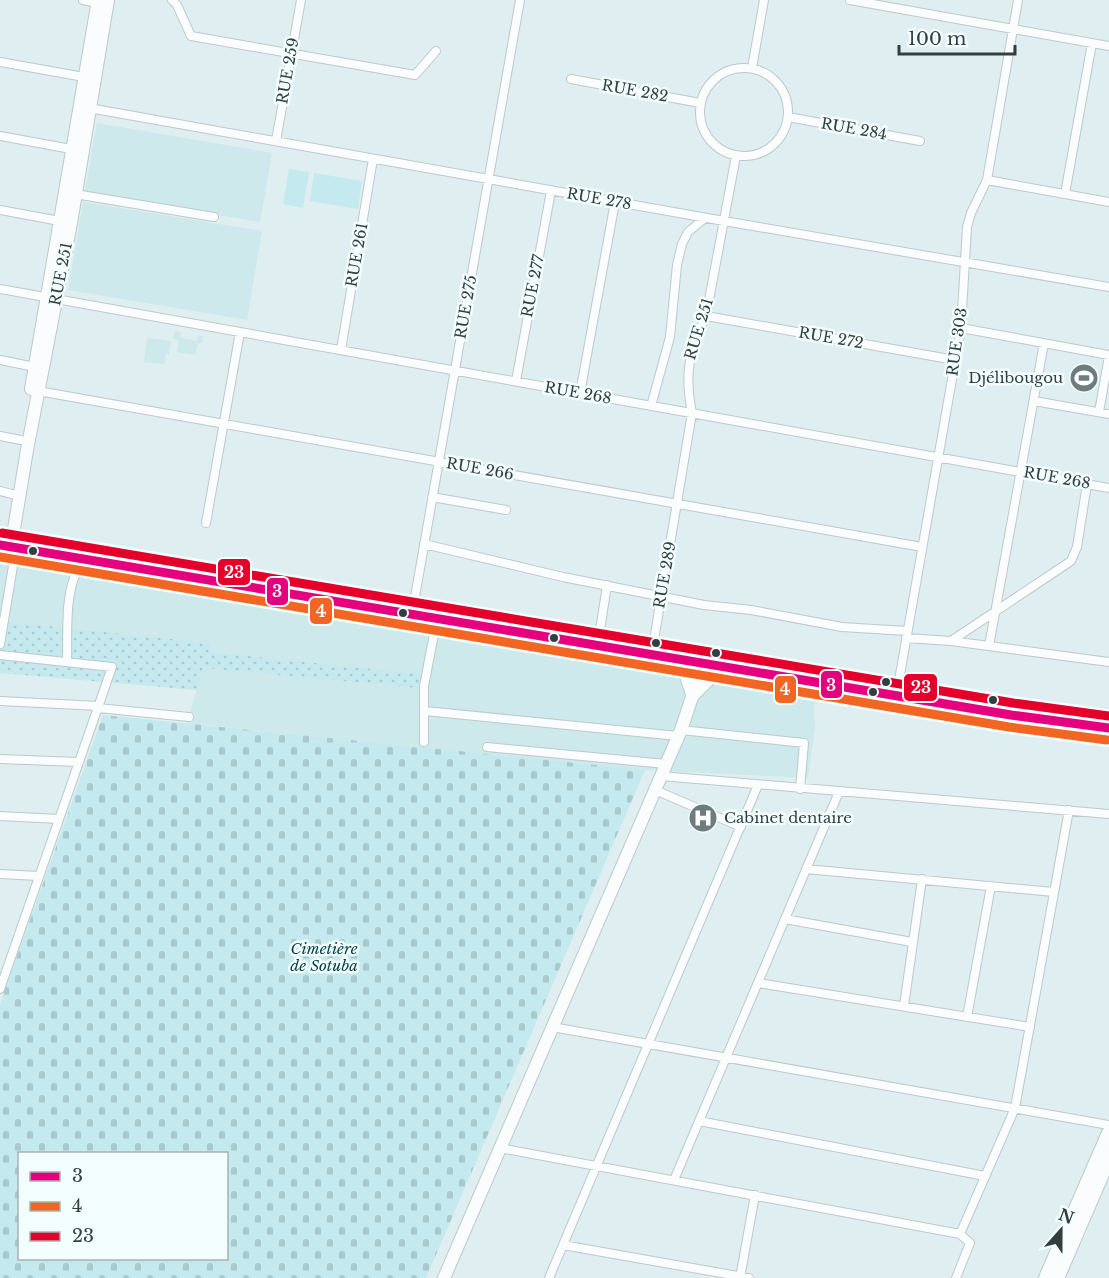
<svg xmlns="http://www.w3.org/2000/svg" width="1109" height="1278" viewBox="0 0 1109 1278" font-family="'Libre Baskerville',serif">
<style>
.built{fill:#cde9eb}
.green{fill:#c4e9ee}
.cemetery{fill:url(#cemetery-stones);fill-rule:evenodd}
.garden{fill:url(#garden-dots)}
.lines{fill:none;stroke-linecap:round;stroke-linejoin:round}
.street-casing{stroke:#bdc9ca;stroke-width:10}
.secondary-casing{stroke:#bdc9ca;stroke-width:14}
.primary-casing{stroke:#bdc9ca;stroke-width:16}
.street{stroke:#fafcfd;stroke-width:8}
.secondary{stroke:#fafcfd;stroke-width:12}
.primary{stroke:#fafcfd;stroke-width:14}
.bus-1-casing{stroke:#f3feff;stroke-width:14}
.bus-2-casing{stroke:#f3feff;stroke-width:14}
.bus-3-casing{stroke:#f3feff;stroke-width:14}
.bus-1{stroke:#e5007d;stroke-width:9}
.bus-2{stroke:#f26522;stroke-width:9}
.bus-3{stroke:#e4002b;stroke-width:9}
.bus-dot{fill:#333e3f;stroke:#f3feff;stroke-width:2}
.labels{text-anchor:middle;stroke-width:5;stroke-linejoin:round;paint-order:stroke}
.street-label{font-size:15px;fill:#333e3f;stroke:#f3feff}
.poi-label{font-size:15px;fill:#333e3f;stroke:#f3feff;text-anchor:end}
.park-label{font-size:15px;font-style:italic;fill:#013f45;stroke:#f3feff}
.line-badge{stroke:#f3feff;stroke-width:2}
.badge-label{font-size:16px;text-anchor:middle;font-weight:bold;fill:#fff}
</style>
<defs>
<pattern id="cemetery-stones" width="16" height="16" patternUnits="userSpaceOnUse" patternTransform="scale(1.5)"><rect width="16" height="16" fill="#c4e9ee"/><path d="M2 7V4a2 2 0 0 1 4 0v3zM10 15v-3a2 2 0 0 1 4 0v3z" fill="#a9c9cd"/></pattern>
<pattern id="garden-dots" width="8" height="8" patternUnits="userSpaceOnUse" patternTransform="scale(1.5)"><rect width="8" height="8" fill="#c4e9ee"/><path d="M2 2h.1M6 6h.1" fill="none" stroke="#a9c9cd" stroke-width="1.8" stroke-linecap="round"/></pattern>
</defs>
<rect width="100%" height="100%" fill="#dfeef0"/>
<path class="built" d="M97 123 272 153 260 222 85 192Z
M83 202 262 231 247 320 68 290Z
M175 331 181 332 180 338 197 341 198 335 203 336 202 343H198L195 355 177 352 179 340 173 339Z
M147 338 171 341 169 355 166 354 165 364 144 362Z
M0 550 817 688 814 707 815 727 808 778 645 770 187 723 203 668 418 688 422 674 211 652 209 643 0 621Z"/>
<path class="green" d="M289 169 309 172 303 208 283 204Z
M314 173 362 181 358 209 310 201Z"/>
<path class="cemetery" d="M103 715 645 770 426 1278H0V1004ZM20 1154H226V1258H20Z"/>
<path class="garden" d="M0 621 210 643 211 652 422 674 418 688 203 668 197 690 0 673Z"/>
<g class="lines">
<g class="street-casing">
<path id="street" d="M83 0 97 3
M172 0 177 5 191 36 415 75 436 51
M850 0 1109 46
M0 62 84 77
M700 112a44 44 0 1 1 88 0a44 44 0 1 1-88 0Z
M752 68 764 0
M571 79 700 103
M89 108 724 221 1109 287
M788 117 920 141
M0 136 71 149
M276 141 301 0
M987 180 1109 202
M75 194 214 217
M1065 194 1092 43
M0 210 65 222
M0 289 1109 488
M706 316 955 360
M961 328 1109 355
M341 350 373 159
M0 360 35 367
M516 381 551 191
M38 391 922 547
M580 393 615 202
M1034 401 1109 414
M651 406 670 337 677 265 682 244 688 232 705 218
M1099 412 1109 356
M0 436 21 440
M0 491 12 494
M432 497 506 510
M206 523 240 332
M424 544 563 577 704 605 751 610 842 627 907 631
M412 614 520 0
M599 637 607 585
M906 638 951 641 1071 561 1077 547 1087 484
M951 641 1109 662
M0 644 16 548
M653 646 692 413C684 373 689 352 706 316L736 156
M989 646 1044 343
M0 655 112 667 0 989
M67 662C68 630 63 586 84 559
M898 686 961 328 967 227 971 213 987 180 1018 0
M0 701 99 706
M98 708 189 717
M425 711 678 736
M681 730 804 743 800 789
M424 742V686L437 619
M487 747 666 764
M0 759 79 762
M661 776 1109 814
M655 790 741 827
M0 816 59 819
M806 869 1054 892
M0 874 39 876
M785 919 912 942
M758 983 1030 1027
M904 1006 922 879
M967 1017 991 886
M552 1027 1109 1125
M699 1121 985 1176
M500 1148 960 1234
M674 1180 839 792
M563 1245 749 1278
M549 1278 758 785
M740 1278 755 1195
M956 1278 970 1243 960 1234 1015 1108 1069 810"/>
</g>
<g class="secondary-casing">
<path id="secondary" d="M31 389 98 0
M11 547 27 450 71 223 108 0
M444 1278 681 730 693 694 712 657"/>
</g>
<g class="primary-casing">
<path id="primary" d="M0 545 1011 715 1109 728
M681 651 1008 705 1109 717
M675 659 686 673 693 694
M693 694 711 676 728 668
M1046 1278 1109 1133
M1057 1278 1109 1158"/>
</g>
<use href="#street" class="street"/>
<use href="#secondary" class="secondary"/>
<use href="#primary" class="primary"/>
<g class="bus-1-casing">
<path id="bus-1" d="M0 545 1011 715 1109 728"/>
</g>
<g class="bus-2-casing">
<path id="bus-2" d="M0 557 1009 727 1107 740"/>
</g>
<g class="bus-3-casing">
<path id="bus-3" d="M2 533 1013 703 1109 716"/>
</g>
<use href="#bus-1" class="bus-1"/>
<use href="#bus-2" class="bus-2"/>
<use href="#bus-3" class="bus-3"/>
</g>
<defs>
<g id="stadium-disc" transform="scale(1.5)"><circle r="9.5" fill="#6f7c7d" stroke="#f3feff"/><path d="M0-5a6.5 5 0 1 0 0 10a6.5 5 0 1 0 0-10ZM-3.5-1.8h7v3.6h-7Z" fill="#fff"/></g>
<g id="hospital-disc" transform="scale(1.5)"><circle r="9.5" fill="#6f7c7d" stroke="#f3feff"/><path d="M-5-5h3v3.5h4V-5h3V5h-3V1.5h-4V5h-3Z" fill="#fff"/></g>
</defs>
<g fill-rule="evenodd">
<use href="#stadium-disc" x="1084" y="378"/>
<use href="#hospital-disc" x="703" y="818"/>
</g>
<g class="bus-dot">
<circle cx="33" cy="551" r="5"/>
<circle cx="403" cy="613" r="5"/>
<circle cx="554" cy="638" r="5"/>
<circle cx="656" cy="643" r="5"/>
<circle cx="716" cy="653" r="5"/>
<circle cx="886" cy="682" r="5"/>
<circle cx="873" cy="692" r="5"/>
<circle cx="993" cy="700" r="5"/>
</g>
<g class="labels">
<g class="street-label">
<text transform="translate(288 71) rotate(-80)" y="5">RUE 259</text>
<text transform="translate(635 91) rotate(10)" y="5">RUE 282</text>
<text transform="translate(854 129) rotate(10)" y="5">RUE 284</text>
<text transform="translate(599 199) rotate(10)" y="5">RUE 278</text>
<text transform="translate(357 255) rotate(-80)" y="5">RUE 261</text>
<text transform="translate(61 274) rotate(-79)" y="5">RUE 251</text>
<text transform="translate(533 286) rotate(-79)" y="5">RUE 277</text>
<text transform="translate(466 307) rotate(-80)" y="5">RUE 275</text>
<text transform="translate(699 329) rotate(-73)" y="5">RUE 251</text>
<text transform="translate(831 338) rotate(10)" y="5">RUE 272</text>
<text transform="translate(957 342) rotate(-82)" y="5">RUE 303</text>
<text transform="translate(578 393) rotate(10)" y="5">RUE 268</text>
<text transform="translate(480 469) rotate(10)" y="5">RUE 266</text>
<text transform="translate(1057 478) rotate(10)" y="5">RUE 268</text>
<text transform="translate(665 575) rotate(-80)" y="5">RUE 289</text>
</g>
<g class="poi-label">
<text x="1063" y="383">Djélibougou</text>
<text x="724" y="823" text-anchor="start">Cabinet dentaire</text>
</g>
<g class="park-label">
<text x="324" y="954">Cimetière<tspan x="324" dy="17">de Sotuba</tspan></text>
</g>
</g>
<g class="line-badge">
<rect x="217" y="558" width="34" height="28" rx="6" fill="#e4002b"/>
<rect x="266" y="577" width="23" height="29" rx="6" fill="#e5007d"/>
<rect x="309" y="597" width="24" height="28" rx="6" fill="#f26522"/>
<rect x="820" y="670" width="23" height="29" rx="6" fill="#e5007d"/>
<rect x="903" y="673" width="35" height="29" rx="6" fill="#e4002b"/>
<rect x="774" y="675" width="23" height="29" rx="6" fill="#f26522"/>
</g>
<g class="badge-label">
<text x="234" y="578">23</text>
<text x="277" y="597">3</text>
<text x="321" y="617">4</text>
<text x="831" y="691">3</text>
<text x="921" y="693">23</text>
<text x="785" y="695">4</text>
</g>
<rect x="18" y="1152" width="210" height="108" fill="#f3feff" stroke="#a6b1b2" stroke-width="1.5"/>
<rect x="30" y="1172" width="30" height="9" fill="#e5007d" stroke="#a6b1b2" stroke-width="1.5"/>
<text x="72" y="1182" font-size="18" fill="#333e3f">3</text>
<rect x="30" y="1202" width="30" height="9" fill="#f26522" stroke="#a6b1b2" stroke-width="1.5"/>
<text x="72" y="1212" font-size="18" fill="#333e3f">4</text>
<rect x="30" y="1232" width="30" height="9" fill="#e4002b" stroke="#a6b1b2" stroke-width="1.5"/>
<text x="72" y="1242" font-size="18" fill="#333e3f">23</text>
<g transform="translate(1061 1230) rotate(21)" stroke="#f3feff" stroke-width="4.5" paint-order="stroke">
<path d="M0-4.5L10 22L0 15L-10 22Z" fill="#333e3f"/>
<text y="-9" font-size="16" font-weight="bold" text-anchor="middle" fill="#333e3f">N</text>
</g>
<path d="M899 45v9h116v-9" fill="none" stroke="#333e3f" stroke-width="3"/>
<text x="908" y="45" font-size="18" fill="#333e3f" stroke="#f3feff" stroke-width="4.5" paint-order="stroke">100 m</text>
</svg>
